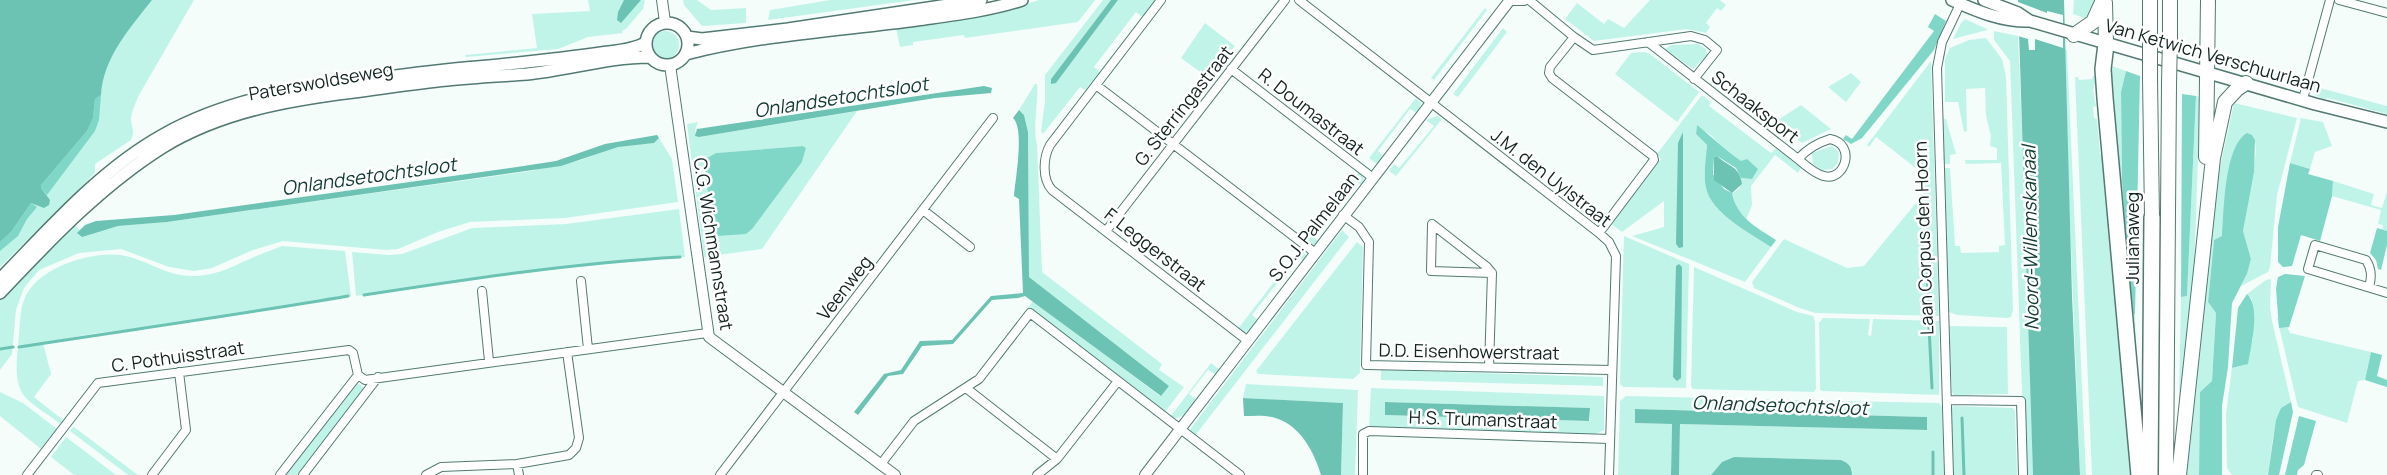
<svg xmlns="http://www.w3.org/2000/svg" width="2387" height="475" viewBox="0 0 2387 475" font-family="Manrope,sans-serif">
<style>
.green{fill:#c1f4e9;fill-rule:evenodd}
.forest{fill:#80d7c7}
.water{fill:#6cc3b3}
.pier{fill:#f5fdfb}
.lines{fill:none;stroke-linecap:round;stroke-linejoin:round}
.stream{stroke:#6cc3b3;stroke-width:3}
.minor-casing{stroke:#537a72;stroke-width:10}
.tertiary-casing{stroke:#537a72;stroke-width:12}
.secondary-casing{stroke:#537a72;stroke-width:14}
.trunk-casing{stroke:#537a72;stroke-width:16}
.motorway-casing{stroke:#537a72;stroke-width:18}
.minor{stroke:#fff;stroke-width:8}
.tertiary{stroke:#fff;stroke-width:10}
.secondary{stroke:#fff;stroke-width:11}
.trunk{stroke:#fff;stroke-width:14}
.motorway{stroke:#fff;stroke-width:15}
.trunk-bridge-casing{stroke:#537a72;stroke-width:16;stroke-linecap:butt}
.trunk-bridge{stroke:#fff;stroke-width:14}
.labels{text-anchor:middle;stroke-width:5;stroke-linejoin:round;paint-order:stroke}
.street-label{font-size:18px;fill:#122320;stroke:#fff}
.water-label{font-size:19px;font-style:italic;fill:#103a33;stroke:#fff}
</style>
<rect width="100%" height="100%" fill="#f5fdfb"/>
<path class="green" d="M0 0H194L139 95C136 103 131 111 131 120 132 128 135 132 131 140L95 164V173L0 267Z
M588 0H624V2L645 0 643 9 626 29 622 31 623 33 588 37 558 49 466 57 465 55 537 48 532 14 590 11Z
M683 0H697L711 10 746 8V23L702 26 684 5Z
M830 0H914L768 20 770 10Z
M1039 0H1095L1078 22 965 38 964 35 913 42V45L900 47 896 28 1001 12Z
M1103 0H1111L1051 79 1056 83 1118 0H1155L1142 17 1136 12 1094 67 1100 72 1085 90 1080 87 1043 134 1041 131 1045 101V75Z
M1650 0H1720L1726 5 1721 11 1717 8 1706 23 1710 27 1706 33 1687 29 1594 41 1565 19 1577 3 1604 24 1608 19 1624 28Z
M2074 0H2094V7L2087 19 2073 14Z
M1485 8 1487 10 1434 80 1431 78Z
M1965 19 1987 29V30L1953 39 1961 23Z
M1205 23 1235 46 1210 79 1181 58Z
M1503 28 1507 32 1458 97 1453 94Z
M1994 31 2018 36 2028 272 2033 475H2025L2010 61 1994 40Z
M651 45a14 14 0 1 1 28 0a14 14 0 1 1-28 0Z
M1986 38 2002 59 2006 76 2013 310 2011 317 2007 318 1957 315 1949 312 1944 168H1950L1955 246H1960L1961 253 1999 252V246L2005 245 2001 163 1966 164 1965 160H1997V148L1990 146 1991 136 1986 116 1985 88 1966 89 1967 131 1964 132 1958 102H1945V59L1950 48 1969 40Z
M1698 44 1706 49 1707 55 1693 69 1665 49 1671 45Z
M2063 48 2067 50 2086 475H2080Z
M1644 52 1650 54 1699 92 1677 122 1615 74 1631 53Z
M2217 56 2301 81 2298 84H2293L2226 63Z
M1931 61 1939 316 1815 313 1797 307 1754 288 1752 282 1784 239 1847 268 1864 266 1925 192 1926 176 1876 137 1869 147 1867 145Z
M2109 65 2126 71 2121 92 2122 181 2132 314H2135L2138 439Z
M1851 73 1861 82 1846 102 1828 87Z
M2093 76H2097L2093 90 2096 106 2093 107 2094 118 2097 119 2100 154H2103L2132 475H2092L2075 77H2078L2079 80 2092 79Z
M1035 84H1037C1039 102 1032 130 1037 144L1042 272 1162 364 1159 370 1184 387 1165 412 1028 308 1033 301 1160 396 1169 386 1029 277 1028 132 1024 115 1019 110Z
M2313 86 2387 106V114L2328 98 2323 99 2315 95Z
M1702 95 1711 102 1709 106 1771 153 1776 148 1801 168 1798 173 1775 155 1751 186 1752 205 1746 220 1737 209 1732 193C1739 190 1742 186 1741 178L1752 179 1741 161 1724 150 1712 136 1697 126 1696 134 1707 145C1706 159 1703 174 1706 188 1711 213 1751 234 1771 247L1745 282 1632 236 1664 227V201L1622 232 1611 224 1661 159 1657 154Z
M2196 96 2200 97 2193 304 2178 449 2181 297 2187 296Z
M1416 98 1421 103 1418 114 1410 109 1378 151 1384 157 1378 165 1369 158Z
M2234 103 2297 118 2277 195 2270 267 2268 272 2241 286 2247 274 2251 259 2243 231 2256 151 2255 141 2252 135 2238 142C2226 173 2224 204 2222 237L2214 240 2208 302 2216 313 2212 381 2200 392 2199 475H2185L2215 190Z
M1801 105 1831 129 1802 143 1775 122Z
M857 111 762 249 704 257 687 124 698 122 695 131 699 137ZM803 146 806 148 802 162 746 234 713 227 703 160 716 153Z
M1437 116 1442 119 1396 176 1389 171 1394 164 1399 168 1434 126 1426 120Z
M2301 118 2323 122 2332 146 2315 152 2310 169 2290 163Z
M1943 119H1946L1956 154 1950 155V164H1943Z
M659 138 672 159 678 202 565 218 470 222 438 232 398 249 386 250 283 241 253 250 212 268 194 271 169 267 121 249 79 253 39 270 24 288 16 310 12 354 0 370V296L28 272 74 225 80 230 78 234H87L118 226 167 222 531 171 581 160 618 146 654 143Z
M1832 146 1839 152 1838 163 1832 169 1821 170 1813 164 1812 153Z
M1359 172 1364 179 1362 186 1357 182 1313 237 1320 242 1313 245 1305 241Z
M2333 181 2374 194 2371 205 2382 208 2387 192V231L2382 230 2383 225 2378 224 2381 210 2332 196Z
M679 209 685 257 504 274 356 296 352 252 389 255 402 254 472 228 566 224Z
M1342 230 1349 237 1194 437 1188 432Z
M1624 236 1689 264 1686 388 1623 387 1620 384Z
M1357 242 1363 247 1360 373 1353 379 1258 374 1256 371Z
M282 246 345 251 351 296 214 319 91 334 43 343 51 374 34 397 63 420 60 424C50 415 37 409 27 399 11 384 18 353 19 334 20 323 20 310 24 300 35 268 90 251 121 255 146 259 168 277 193 276 217 276 233 266 254 257 263 253 273 250 282 246Z
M1300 248 1306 255 1304 261 1298 257 1252 315 1258 320 1251 330 1245 333 1237 330Z
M1694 267 1797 312 1813 316 1815 322 1816 389 1814 392 1693 389 1691 386Z
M2271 279 2270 307 2272 321 2291 402 2281 408 2273 437 2268 475H2232L2227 468 2226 414 2232 368 2245 365 2253 339 2252 299 2247 294 2266 280Z
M1823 318 1870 319 1868 335 1871 336 1873 319 1939 321V395L1822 391 1820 389 1819 323Z
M2277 318H2283L2290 333 2371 352 2365 380 2358 381 2347 423 2298 407Z
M1949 326 2007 327 2008 394 1954 395 1952 392Z
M1211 363 1220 370 1216 375 1208 370 1189 394 1197 400C1189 409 1185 419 1171 418L1170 417Z
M1381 370 1603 377V386L1381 380Z
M358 383 364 388 362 394 299 475H285Z
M1246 384 1358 390 1355 475H1341L1343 403 1243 398Z
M1371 388 1604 396V430L1594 435 1369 428ZM1385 402 1590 408V421L1385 415Z
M0 392 23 403 57 429 41 449 0 416Z
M1626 396 1939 403 1942 407 1944 475H1852V469L1841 460 1734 457 1722 462 1711 475H1679L1680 424 1927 430V417L1635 409V423L1672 424 1671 475H1618L1620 401Z
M1954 406 2013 408 2015 411 2017 475H1954L1951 408Z
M73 427H74L138 475H128L70 431Z
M66 437 116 475H74L51 457Z"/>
<path class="forest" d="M1935 14 1946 21 1934 50 1862 138 1851 144 1843 139 1846 135 1852 139 1934 31 1928 27Z
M2126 71 2140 76 2135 314H2131L2122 181 2121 92Z
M2182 94 2196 96 2187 296 2181 297Z
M101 95 99 120 95 131 47 195 41 188V185L87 131 93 118 95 99Z
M1697 125C1712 137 1725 150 1741 161L1747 159 1758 169 1752 179 1741 178 1736 168 1717 156 1714 157 1713 174 1724 189 1732 193C1737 218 1756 227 1776 240L1771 247C1751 234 1711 213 1706 188 1703 174 1706 159 1707 145L1696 134Z
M2247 133 2252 135 2255 140 2254 172 2243 231 2251 259 2247 274 2232 303 2228 367 2222 406V475H2199L2200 392 2212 381 2216 313 2208 302 2214 240 2222 236C2224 212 2224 146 2247 133Z
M803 146 806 148 802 162 752 229 746 234 717 236 713 227 703 160 716 153Z
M2290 163 2310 169 2308 174 2333 181 2332 196 2320 241 2301 235 2292 266 2283 267 2278 262V227Z
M31 203 37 207 27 219 18 236 0 251V242L11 232Z
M2377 228 2387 231V245L2381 270 2378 269 2376 260 2370 253Z
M2285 274 2305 276 2289 327 2279 328 2276 289 2278 277Z
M2247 294C2261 307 2251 346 2248 364L2232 368 2238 308Z
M2371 352 2382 355 2377 376 2387 380V387L2365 380Z
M2291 402 2293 412 2279 475H2268L2276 420 2281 408Z
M2299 416 2316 421 2304 465 2298 470 2297 475H2285Z"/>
<path class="water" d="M0 0H152C130 28 103 58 101 95L95 99 93 118 87 131 41 185V188L50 200 49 205 44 208 31 203 11 232 0 242Z
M624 0H641L621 23 617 20 618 12Z
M1111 0H1118L1056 83 1051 84V79Z
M2018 0H2064L2072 296 2080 475H2033Z
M984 86 992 88 991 93 935 98 699 137 695 136 697 129Z
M1019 110 1024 115 1028 132 1029 277 1169 386 1161 396 1025 296 1018 298 992 300 953 344 922 346 903 374 888 376 858 415 854 412 884 374 901 370 920 341 952 340 991 296 1023 293 1019 199 1014 196C1015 180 1025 129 1013 118Z
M1683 132V247L1679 248 1676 244 1678 143Z
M657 135 659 138 654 143 618 147 561 166 167 222 118 226 82 237 77 233 85 225 96 221 174 215 517 167 556 161 605 144Z
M1717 156C1727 166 1740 166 1742 184L1732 193 1714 180V157Z
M1679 264 1682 267 1681 378 1677 381 1673 377 1676 266Z
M1243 398 1343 403 1341 475H1321C1314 451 1299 423 1272 417 1263 415 1253 416 1244 416Z
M1385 402 1590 408 1589 421 1385 415Z
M1635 409 1927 417V430L1680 424 1679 475H1671L1672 424 1635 423Z
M1734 457 1841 460C1848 463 1852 466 1852 475H1711L1722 462Z"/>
<path class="pier" d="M2018 2 2047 13V11L2063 15V48L2035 39V50H2029L2028 39 2018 36Z"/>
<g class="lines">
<path class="stream" d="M1927 269 1929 312
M364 295C469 279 574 263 680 257
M1929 326 1932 388
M19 347C128 330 238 315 348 296
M0 349 13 347
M1962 418 1964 475
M1933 452V475"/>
<g class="minor-casing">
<path id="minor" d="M1161 0 1050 145C1043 158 1042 179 1052 190L1248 341
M1299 0 1599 233 1609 242 1616 256 1609 475
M1529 0 1574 37 1593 50 1691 36 1705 40 1717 50 1694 79
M2339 0 2387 13
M1574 37 1550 67 1549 73 1552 78 1653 156 1654 160 1599 233
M1648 42 1798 159C1805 165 1815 174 1824 176 1845 182 1857 144 1830 139 1817 143 1807 149 1798 159
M1231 69 1373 178
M1096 85 1314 252
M2303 99 2330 0
M923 210 970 247
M1343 215 1359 227 1369 242 1366 365 1612 370
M1106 231 1285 0
M581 281 588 349
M2369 287C2372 277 2372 269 2366 260L2315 245 2308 269 2387 293
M482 291 489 361
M1489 367 1492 273 1487 267 1432 224 1431 271 1492 273
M358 375 365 380 707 333
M966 388 1057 459
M1947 400 2021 401 2023 475
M517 464 519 475
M881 464 914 421 979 379 1030 313 1240 475
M27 475 98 383 349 350 353 353 358 375
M152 475 186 430 179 372
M280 475 358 375
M303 475 378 377
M426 475 441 467 517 464 569 455 576 448 579 438 567 352
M720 475 993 118
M1037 475 1057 459 1118 381
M1363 475V434L1369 431 1610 439
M1949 475 1937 68 1942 42 1962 0
M2316 475H2318"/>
</g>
<g class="tertiary-casing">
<path id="tertiary" d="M662 0 665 22
M1512 0H1524
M670 65 709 337 895 475
M1145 475 1510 0"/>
</g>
<g class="secondary-casing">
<path id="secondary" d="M1952 0C1976 11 2003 22 2030 21L2315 104 2387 122
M1984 0 2018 13 2030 21
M646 44a21 21 0 1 1 42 0a21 21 0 1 1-42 0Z
M687 37 702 39 788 29 981 0
M686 54C758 35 842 30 917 20 952 15 988 11 1022 0
M0 279C50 228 99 171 161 136 224 100 293 89 364 80 402 75 439 70 477 67 519 63 560 59 601 53 615 51 633 50 645 43
M0 293C50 240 101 186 163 147 220 112 288 100 354 92 385 88 416 83 447 80 474 77 500 76 527 74 568 70 608 57 650 57"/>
</g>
<g class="trunk-casing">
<path id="trunk" d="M2105 3 2106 44
M2150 32V0
M2074 35 2093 22 2103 0
M2170 38V0
M2150 78 2152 217
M2206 157 2208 0
M2166 475 2169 84
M2179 475 2213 158 2225 102 2237 89 2246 83"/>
</g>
<g class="motorway-casing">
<path id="motorway" d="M2106 44 2103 69 2105 98 2139 475
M2150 475 2152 217"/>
</g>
<use href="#minor" class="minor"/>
<use href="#tertiary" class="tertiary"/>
<use href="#secondary" class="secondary"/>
<use href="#trunk" class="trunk"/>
<use href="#motorway" class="motorway"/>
<g class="trunk-bridge-casing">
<path id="trunk-bridge" d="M2150 32V78
M2169 84 2170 38"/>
</g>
<use href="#trunk-bridge" class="trunk-bridge"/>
</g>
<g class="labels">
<g class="street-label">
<text transform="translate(2213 56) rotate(16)" y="6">Van Ketwich Verschuurlaan</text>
<text transform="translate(321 82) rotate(-10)" y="6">Paterswoldseweg</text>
<text transform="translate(1184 106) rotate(-52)" y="6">G. Sterringastraat</text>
<text transform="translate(1755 107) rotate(38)" y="6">Schaaksport</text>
<text transform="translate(1311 112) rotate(38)" y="6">R. Doumastraat</text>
<text transform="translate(1551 178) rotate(38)" y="6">J.M. den Uylstraat</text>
<text transform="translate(1314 227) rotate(-52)" y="6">S.O.J. Palmelaan</text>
<text transform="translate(1924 238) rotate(-92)" y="6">Laan Corpus den Hoorn</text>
<text transform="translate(2133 238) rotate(-90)" y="6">Julianaweg</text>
<text transform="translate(713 244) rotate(81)" y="6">C.G. Wichmannstraat</text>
<text transform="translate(1155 250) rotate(38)" y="6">F. Leggerstraat</text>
<text transform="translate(845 288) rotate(-52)" y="6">Veenweg</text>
<text transform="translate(1469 352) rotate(1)" y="6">D.D. Eisenhowerstraat</text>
<text transform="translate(178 357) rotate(-8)" y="6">C. Pothuisstraat</text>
<text transform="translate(1483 420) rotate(2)" y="6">H.S. Trumanstraat</text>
</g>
<g class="water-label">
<text transform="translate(841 97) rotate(-9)" y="7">Onlandsetochtsloot</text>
<text transform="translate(369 176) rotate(-8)" y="7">Onlandsetochtsloot</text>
<text transform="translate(2030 238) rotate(-91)" y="7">Noord-Willemskanaal</text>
<text transform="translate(1780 405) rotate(2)" y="7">Onlandsetochtsloot</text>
</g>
</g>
</svg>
